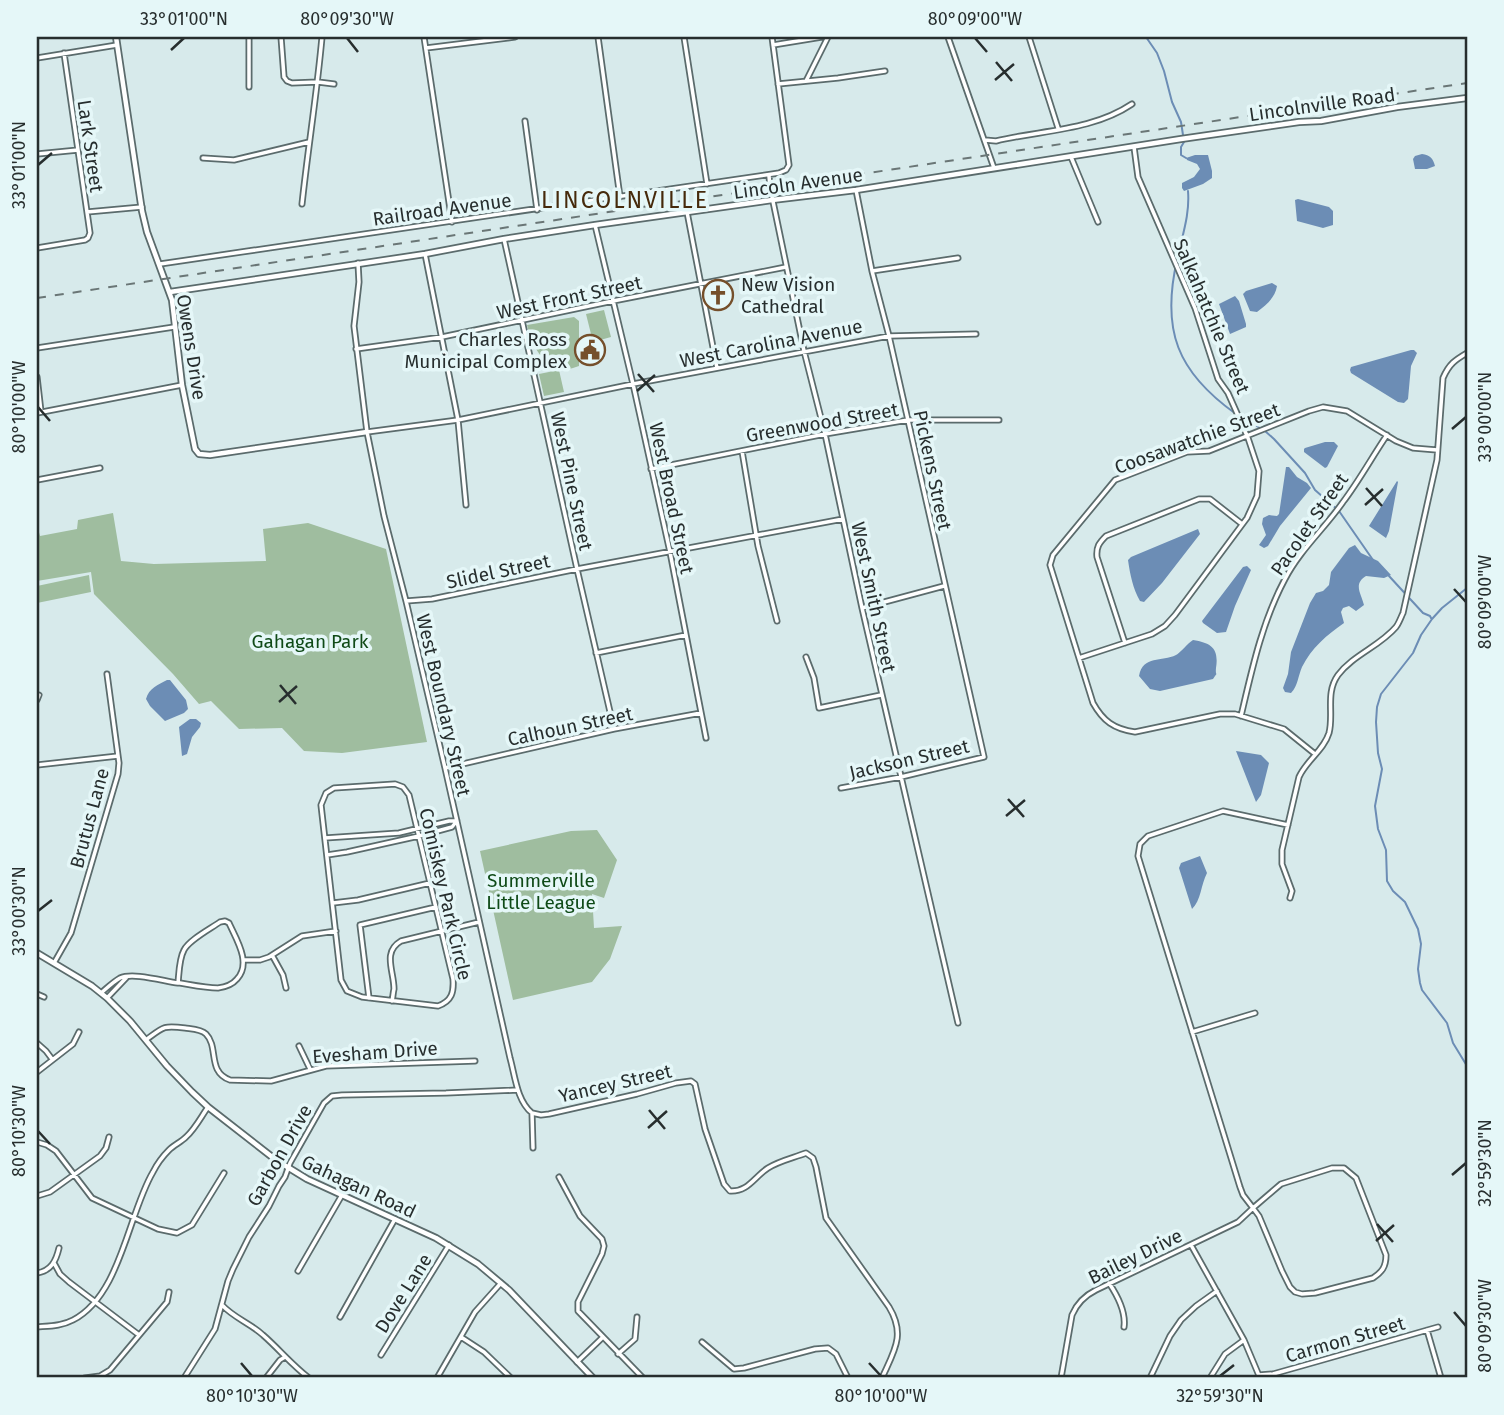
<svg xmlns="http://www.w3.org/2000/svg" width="1504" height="1415" viewBox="0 0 1504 1415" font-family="'Fira Sans',sans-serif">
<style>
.green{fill:#9fbd9f}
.water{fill:#6c8db5}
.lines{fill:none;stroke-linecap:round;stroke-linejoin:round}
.stream{stroke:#6c8db5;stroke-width:2}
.minor-casing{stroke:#5b6b6c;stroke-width:7}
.tertiary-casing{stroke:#5b6b6c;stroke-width:8}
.minor{stroke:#fff;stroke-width:3.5}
.tertiary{stroke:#fff;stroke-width:4.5}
.rail{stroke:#6a7676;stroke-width:2;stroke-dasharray:9 9;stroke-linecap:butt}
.ticks{fill:none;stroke:#272e2e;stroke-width:2.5}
.labels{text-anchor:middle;stroke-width:7;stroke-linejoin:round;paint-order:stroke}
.street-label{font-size:19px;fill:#272e2e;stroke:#e5f7f8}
.poi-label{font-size:19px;fill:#272e2e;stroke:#e5f7f8;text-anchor:start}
.park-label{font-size:19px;fill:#0f4a17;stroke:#e5f7f8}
.quarter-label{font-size:23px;letter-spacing:2px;fill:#462a0c;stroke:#e5f7f8}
.neatline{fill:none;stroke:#272e2e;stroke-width:2.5}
.ticks-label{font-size:18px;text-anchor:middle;fill:#272e2e}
</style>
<rect width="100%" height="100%" fill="#d7eaeb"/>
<path class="green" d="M604 310 611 337 593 342 586 314Z
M574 317 579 321V366C575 367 571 369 567 369 544 370 531 344 527 325Z
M559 370 564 392 544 396 539 374Z
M113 513 121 561 154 564 266 561 263 529 308 523 386 549 427 742 342 753 304 751 282 728 239 729 211 701 199 704 173 674 94 594 91 572 37 581V525L40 536 77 529 78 520Z
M89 575 91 592 37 603V586Z
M597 830 617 860 604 898 592 894 594 928 622 926 610 959 592 982 513 1000 480 851 571 831Z"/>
<path class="water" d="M1422 154C1430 155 1433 158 1435 166L1427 169H1415L1413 159 1415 156Z
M1195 155H1208L1212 171V178L1203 184 1184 191 1182 188V183L1194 177 1200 169 1197 164 1187 160 1186 158Z
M1298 199 1329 207 1333 211V225L1323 228 1297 221 1295 200Z
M1272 283 1277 286C1275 298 1266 305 1257 312L1250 311 1243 294 1246 291Z
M1235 296 1239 301 1246 324V327L1230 334 1219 304Z
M1411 350H1414L1417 353 1411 366 1408 399 1404 403 1398 402 1351 373 1350 370 1351 367Z
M1325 442H1334L1338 446 1327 467 1325 468 1304 452V449L1305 448Z
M1286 467H1289L1297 477 1307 483 1311 488 1280 526 1268 546 1264 548 1259 545 1266 535 1262 524 1263 518 1269 515 1277 516 1279 514Z
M1397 481 1398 482 1389 531 1386 538 1369 526Z
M1198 529 1200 534 1162 583 1144 602 1140 601C1133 589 1130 574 1128 560L1131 557Z
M1355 545 1361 553 1378 561 1391 575 1384 578 1366 576C1353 584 1361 593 1364 605L1356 611 1349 606 1343 608 1341 612 1344 623C1326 636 1312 647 1302 667 1298 676 1298 686 1291 693L1285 692 1283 688 1288 674 1291 652 1310 603 1316 593 1323 591 1329 585 1331 572 1349 548Z
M1247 566 1251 570 1235 606 1226 632 1217 633 1203 623 1202 621 1243 567Z
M1193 640C1212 643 1219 649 1216 668 1215 678 1219 670 1213 679L1160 691 1150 689 1139 676C1143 655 1162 662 1176 655 1180 653 1188 643 1193 640Z
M167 680H170L186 700 188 709 184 713 165 721 150 706 146 699C149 688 158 685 167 680Z
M190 719H196L201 723 200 727 192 737 187 754 182 756 179 727Z
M1236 751 1261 755 1269 763 1261 795 1256 802Z
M1200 856 1207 873C1201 884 1201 901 1192 909L1179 868 1181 863Z"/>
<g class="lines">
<path class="stream" d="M1146 37 1157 53 1164 71 1172 102 1181 122 1183 135
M1184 142 1181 147V155L1186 158
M1188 191C1190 215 1182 236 1177 260 1161 330 1177 372 1236 414
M1241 417 1260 428
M1265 431 1274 439 1305 473 1315 490 1339 511 1373 560
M1389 576 1423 613 1430 616 1431 618
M1467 588 1442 608 1432 619 1421 635 1413 653 1381 694 1377 707 1376 722 1378 753 1382 769 1375 806 1378 829 1386 850 1387 881 1393 891 1405 902 1418 929 1421 944 1418 969 1420 983 1422 990 1447 1023 1453 1043 1467 1066"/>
<g class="minor-casing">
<path id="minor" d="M281 37 284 77 287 81 292 83 318 82 334 84
M424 37 452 222
M598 37 620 197
M684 37 707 184
M948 37 994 168
M1029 37 1058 128
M773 45 822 37
M426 48 515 37
M37 58 117 45
M806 81 828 37
M778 84 838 78 885 71
M249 87V37
M525 121 537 210
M985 140 996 141C1041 130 1092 131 1132 104
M37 154 78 150
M1071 157 1098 222
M203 158 234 160 309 142
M769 176 770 187 804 351 825 434 862 608 958 1023
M302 204C308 148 317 93 322 37
M87 212 142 207
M687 212 717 368
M595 225 633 384 670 552 706 738
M504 239 577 569 614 729
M37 248 85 240 88 238 90 233 64 53
M425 254 458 420 466 505
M358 263 359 282 354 326 367 432 384 516 406 601 445 768 510 1058C515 1076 517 1101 532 1113L533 1148
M160 264 779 173 786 170 789 165 772 37
M872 271 958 258
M37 348 174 327
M356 349 442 337 613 301 786 267
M37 377 41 412
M37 413 182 385
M367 432 458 420 633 384 889 336 976 334
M742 451 758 546 777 621
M651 469 825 434 908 420H999
M37 480 100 468
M406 601 432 599 577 569 843 519
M862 608 944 586
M1125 643 1097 557C1096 547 1099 543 1106 536L1199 499H1210L1242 524
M596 653 686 635
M806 657 814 678 819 708 881 695
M1079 658 1152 634 1165 626 1175 615 1247 518 1257 496 1259 471 1248 438 1228 393 1218 379 1195 308 1138 177 1134 147
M37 700 39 695
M1241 716C1252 669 1262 622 1285 579 1300 550 1325 528 1343 502 1359 481 1372 457 1387 435
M1315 754 1284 729 1235 714H1220L1135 732C1114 729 1103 721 1093 703L1050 565 1053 555 1115 480 1187 452 1209 451 1309 411 1323 407 1347 411 1396 441 1413 448 1437 450
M37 765 118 756
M445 768 614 729 701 713
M395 784 403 787 409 795 453 979C454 992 452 1001 438 1006L362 997 347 991 341 980 321 805 326 793 334 788Z
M841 788 901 777 984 757 889 336 872 271 856 190
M325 838 399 833 449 821H457
M327 855 347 852 419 836 452 827 456 822
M1290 898 1292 891 1282 864V850L1299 777C1306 761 1324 750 1329 733 1334 714 1325 693 1338 675 1353 655 1380 646 1396 627 1399 623 1401 617 1403 613L1437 460 1443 378C1449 364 1455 360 1467 353
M333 903 358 900 430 883
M272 955 283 975 286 988
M243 960H260L269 957 302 936 336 931
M54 963 71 933 118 774 119 763 107 674
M101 993C107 988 113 982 120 978 133 972 163 981 178 983H180C192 985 206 988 218 988 226 987 232 985 237 979 252 963 236 939 229 923L225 921 220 922C210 929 189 940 184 950 179 959 179 973 178 983
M37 994 44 997
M107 998 127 977
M369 998 360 925 436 907
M392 1001C393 997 393 993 394 989 394 971 382 952 401 941L479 922
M1192 1032 1255 1013
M146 1040C163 1027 163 1025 185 1028 192 1029 201 1029 206 1034 219 1047 207 1072 230 1080L271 1081 326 1066 475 1061
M37 1043 46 1051 52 1059
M299 1046 310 1069
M37 1072 73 1044 79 1032
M532 1113 541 1115 549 1114 637 1094 676 1083 691 1081 695 1084 705 1129 724 1184 730 1191C748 1192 754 1177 768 1168 779 1161 793 1158 806 1153L813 1158 816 1167 826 1218 889 1307C906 1335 894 1351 882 1378
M37 1142 47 1145 56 1151 92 1198 158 1229 177 1233 192 1225 224 1173
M1332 1168H1344L1356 1178 1386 1255C1386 1267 1382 1272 1373 1278L1315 1293 1302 1294 1295 1292 1290 1287 1282 1271 1259 1216 1253 1208 1281 1184Z
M559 1177 580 1216 602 1239 604 1246 602 1254 578 1302V1311L643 1378
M37 1196 50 1192 100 1156 106 1148 109 1137
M1191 1245 1244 1340 1260 1378
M54 1263 60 1274 69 1282 139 1335
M298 1271 342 1195
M37 1273C51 1271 56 1261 59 1248
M1109 1283C1117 1295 1126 1313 1124 1327
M222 1305C234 1318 250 1323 263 1335 279 1349 292 1365 309 1378
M340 1317 395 1219
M37 1327C49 1326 62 1326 73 1320 121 1295 128 1214 153 1172 157 1164 163 1156 169 1150 174 1145 181 1142 186 1137 195 1129 201 1117 208 1107
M1427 1330 1441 1378
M461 1337 484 1352 511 1378
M702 1342 734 1369 744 1368 815 1349 828 1348 836 1354 848 1378
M618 1354 635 1339 637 1317
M381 1355 449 1245
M577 1362 602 1338
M1259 1375 1273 1374 1319 1361 1438 1327
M85 1378 100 1376 110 1370 167 1302 169 1292
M184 1378 215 1329 228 1281 233 1269 249 1237 269 1206 279 1186 285 1177 290 1163 324 1103 332 1096 342 1095 446 1093 518 1090
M266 1378 280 1360 285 1357
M437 1378 475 1312 501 1283
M1061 1378 1072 1315C1077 1303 1084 1296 1096 1290L1238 1222 1253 1208 1243 1195 1240 1187 1138 856 1140 844 1148 836 1223 811 1288 825
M1150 1378 1170 1336 1181 1320 1196 1306 1217 1291
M1210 1378 1225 1354 1244 1340"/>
</g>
<g class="tertiary-casing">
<path id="tertiary" d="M116 37 142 211 147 232 172 300 182 385 195 449 199 454 210 455 367 432
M170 292 425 254 504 239 595 225 772 200 856 190 1181 139 1299 122 1321 121 1397 107 1467 98
M37 953 92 986 107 998 130 1021 167 1066 192 1092 208 1107 276 1160 307 1179 436 1238 478 1264 509 1290 593 1378"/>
</g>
<use href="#minor" class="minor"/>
<use href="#tertiary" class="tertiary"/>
<path class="rail" d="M37 298 1467 83"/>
</g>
<path class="ticks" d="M347 38 358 52M975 38 987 52M171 50 184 38M996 62 1012 81M995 80 1014 64M38 165 52 153M638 374 654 392M637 391 655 375M38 407 50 421M1452 429 1466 417M1366 488 1382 506M1365 505 1383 489M1454 589 1466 602M280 685 296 704M279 702 297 686M1008 799 1024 817M1006 816 1025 800M38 911 52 900M649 1110 665 1129M648 1128 667 1111M38 1131 50 1144M1452 1175 1466 1163M1377 1224 1393 1242M1376 1241 1394 1225M1454 1312 1466 1326M241 1363 252 1376M869 1363 881 1376M1220 1376 1234 1365"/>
<defs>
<g id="church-ring" transform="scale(1.575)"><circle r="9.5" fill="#e5f7f8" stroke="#754f2b" stroke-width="1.5"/><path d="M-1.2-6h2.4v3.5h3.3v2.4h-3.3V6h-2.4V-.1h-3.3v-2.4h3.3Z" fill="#754f2b"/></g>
<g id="civic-ring" transform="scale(1.575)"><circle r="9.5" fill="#e5f7f8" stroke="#754f2b" stroke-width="1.5"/><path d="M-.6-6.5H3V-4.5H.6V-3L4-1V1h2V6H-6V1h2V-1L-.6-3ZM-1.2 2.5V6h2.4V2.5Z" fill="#754f2b"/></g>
</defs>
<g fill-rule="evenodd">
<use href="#church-ring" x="718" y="295"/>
<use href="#civic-ring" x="590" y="350"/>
</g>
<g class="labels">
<g class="street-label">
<text transform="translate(1322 104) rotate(-8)" y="7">Lincolnville Road</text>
<text transform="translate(91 146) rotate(82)" y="7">Lark Street</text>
<text transform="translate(798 183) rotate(-8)" y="7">Lincoln Avenue</text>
<text transform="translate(442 209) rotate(-8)" y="7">Railroad Avenue</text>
<text transform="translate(569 297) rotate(-12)" y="7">West Front Street</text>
<text transform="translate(1212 316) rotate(67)" y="7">Salkahatchie Street</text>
<text transform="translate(771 343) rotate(-11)" y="7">West Carolina Avenue</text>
<text transform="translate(192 347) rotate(81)" y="7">Owens Drive</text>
<text transform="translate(822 422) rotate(-10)" y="7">Greenwood Street</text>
<text transform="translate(1197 438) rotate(-20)" y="7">Coosawatchie Street</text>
<text transform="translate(933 470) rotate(78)" y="7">Pickens Street</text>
<text transform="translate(572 481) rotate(78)" y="7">West Pine Street</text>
<text transform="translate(672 498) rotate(78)" y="7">West Broad Street</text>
<text transform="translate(1309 524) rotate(-55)" y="7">Pacolet Street</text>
<text transform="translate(498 571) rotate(-12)" y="7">Slidel Street</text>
<text transform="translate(874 597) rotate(78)" y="7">West Smith Street</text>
<text transform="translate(444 705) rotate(77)" y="7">West Boundary Street</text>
<text transform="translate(570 726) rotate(-12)" y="7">Calhoun Street</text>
<text transform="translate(909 759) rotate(-13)" y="7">Jackson Street</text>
<text transform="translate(89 818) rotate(-75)" y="7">Brutus Lane</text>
<text transform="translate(446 894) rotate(77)" y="7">Comiskey Park Circle</text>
<text transform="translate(375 1052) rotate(-4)" y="7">Evesham Drive</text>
<text transform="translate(615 1083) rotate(-13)" y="7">Yancey Street</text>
<text transform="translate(279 1155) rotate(-61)" y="7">Garbon Drive</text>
<text transform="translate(359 1186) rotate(25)" y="7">Gahagan Road</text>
<text transform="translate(1135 1256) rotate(-26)" y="7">Bailey Drive</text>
<text transform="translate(403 1293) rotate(-58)" y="7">Dove Lane</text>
<text transform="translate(1345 1339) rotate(-16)" y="7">Carmon Street</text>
</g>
<g class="poi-label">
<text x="741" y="291">New Vision<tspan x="741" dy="22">Cathedral</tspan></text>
<text x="567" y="346" text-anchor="end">Charles Ross<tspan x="567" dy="22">Municipal Complex</tspan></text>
</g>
<g class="park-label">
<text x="310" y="648">Gahagan Park</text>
<text x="541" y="887">Summerville<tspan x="541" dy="22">Little League</tspan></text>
</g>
<g class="quarter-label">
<text x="625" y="208">LINCOLNVILLE</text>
</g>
</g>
<rect width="1504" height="1415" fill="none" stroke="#e5f7f8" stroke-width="77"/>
<rect x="38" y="38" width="1428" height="1338" class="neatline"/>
<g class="ticks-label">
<text x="184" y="25">33°01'00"N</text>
<text x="347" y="25">80°09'30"W</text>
<text x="975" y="25">80°09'00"W</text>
<text transform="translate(19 165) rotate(-90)" y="6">33°01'00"N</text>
<text transform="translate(19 407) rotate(-90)" y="6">80°10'00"W</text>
<text transform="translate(1485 417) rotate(-90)" y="6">33°00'00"N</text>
<text transform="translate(1485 602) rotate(-90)" y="6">80°09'00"W</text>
<text transform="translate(19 911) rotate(-90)" y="6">33°00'30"N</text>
<text transform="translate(19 1131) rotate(-90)" y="6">80°10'30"W</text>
<text transform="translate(1485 1163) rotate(-90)" y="6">32°59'30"N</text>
<text transform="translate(1485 1326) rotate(-90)" y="6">80°09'30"W</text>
<text x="252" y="1402">80°10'30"W</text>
<text x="881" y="1402">80°10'00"W</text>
<text x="1220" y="1402">32°59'30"N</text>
</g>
</svg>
